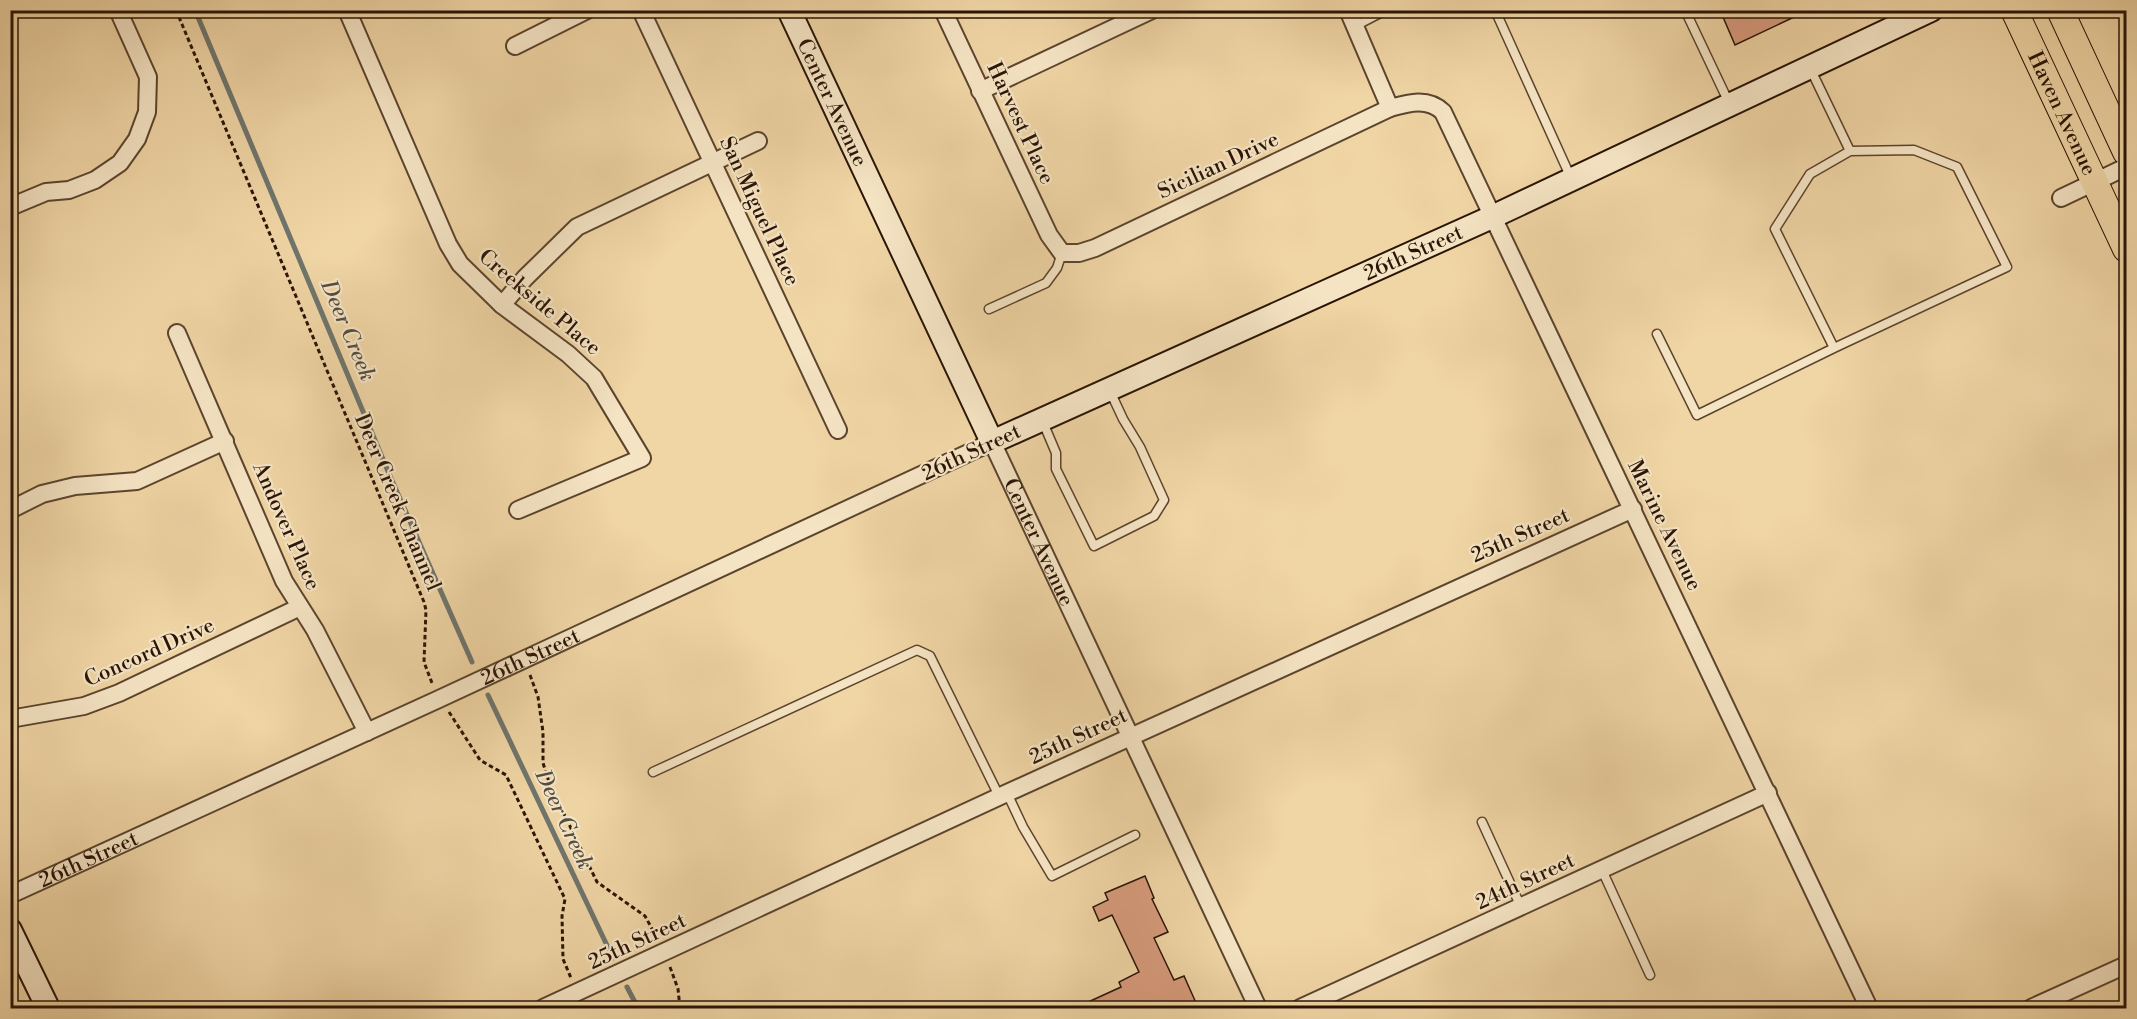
<svg xmlns="http://www.w3.org/2000/svg" width="2137" height="1019" viewBox="0 0 2137 1019" font-family="'Libre Bodoni',serif">
<style>
.lines{fill:none;stroke-linecap:round;stroke-linejoin:round}
.stream{stroke:#6f756d;stroke-width:5}
.building{fill:#d79b7d;stroke:#291406;stroke-width:1.5}
.lane-casing{stroke:#5b442e;stroke-width:11}
.street-casing{stroke:#5b442e;stroke-width:20}
.secondary-casing{stroke:#291406;stroke-width:26}
.primary-casing{stroke:#291406;stroke-width:28}
.path{stroke:#291406;stroke-width:3;stroke-dasharray:4.5 3;stroke-linecap:butt}
.lane{stroke:#f5e4c4;stroke-width:8}
.street{stroke:#f5e4c4;stroke-width:16}
.secondary{stroke:#f5e4c4;stroke-width:22}
.primary{stroke:#f0d5a5;stroke-width:26}
.labels{text-anchor:middle;stroke-width:4.5;stroke-linejoin:round;paint-order:stroke}
.street-label{font-size:21px;fill:#291406;stroke:#f5e4c4}
.water-label{font-size:22px;font-style:italic;fill:#524d42;stroke:#f5e4c4}
</style>
<rect width="100%" height="100%" fill="#f0d5a5"/>
<filter id="stains"><feTurbulence type="fractalNoise" baseFrequency=".00333" numOctaves="4"/><feColorMatrix values="0 0 0 0 .2 0 0 0 0 .09 0 0 0 0 .02 0 0 0 .5 -.17"/></filter>
<radialGradient id="worn" r=".72"><stop offset=".6" stop-color="#630" stop-opacity="0"/><stop offset="1" stop-color="#630" stop-opacity=".3"/></radialGradient>
<g class="lines">
<path class="stream" d="M195 10 390 476 472 662
M488 695 613 958
M627 987 638 1008"/>
</g>
<path class="building" d="M1720 10H1809L1735 45Z
M1145 876 1154 898 1152 899 1168 932 1154 938 1174 980 1184 976 1197 1005 1189 1008H1075L1121 987 1119 982 1139 972 1112 915 1099 921 1093 907 1108 900 1105 893Z"/>
<g class="lines">
<g class="lane-casing">
<path id="lane" d="M1495 10 1571 178
M1685 10 1730 105
M1355 26 1386 10
M989 309 1046 283 1057 268 1062 253
M1657 334 1697 415 1834 348 1775 229 1810 174 1850 151 1810 68
M1834 348 2007 267 1957 167 1914 150 1850 151
M1042 420 1056 453V469L1094 546 1154 516 1164 500 1140 447 1123 419 1109 389
M653 772 917 650 930 656 999 796
M1007 793 1023 827 1052 876 1135 835
M1482 822 1521 907
M1602 870 1650 975"/>
</g>
<g class="street-casing">
<g id="street">
<path d="M347 10 448 244 460 264 502 305 568 354 594 378 642 458 518 510"/>
<path d="M641 10 838 430"/>
<path d="M943 10 1049 235 1062 253H1079L1095 248 1390 108C1408 103 1428 97 1443 112L1869 1008"/>
<path d="M1348 10 1390 108"/>
<path d="M515 46 587 10"/>
<path d="M980 91 1152 10"/>
<path d="M2061 198 2126 167"/>
<path d="M10 207 46 192 69 190 95 180 120 163 137 139 147 112 148 77 118 10"/>
<path d="M502 305 525 278 577 227 758 141"/>
<path d="M177 333 284 581 315 630 367 732"/>
<path d="M10 510 42 494 75 486 137 481 225 441"/>
<path d="M10 719 84 706 119 693 300 607"/>
<path id="s1" d="M10 895 439 699 992 442 1258 1008"/>
<path d="M543 1008 1007 793 1633 509"/>
<path d="M1300 1008 1768 793"/>
<path d="M2031 1008 2126 965"/>
</g>
</g>
<g class="secondary-casing">
<g id="secondary">
<path id="s2" d="M789 10 992 442 1492 217 1931 10"/>
<path d="M10 930 48 1008"/>
</g>
</g>
<g class="primary-casing">
<g id="primary">
<path id="s3" d="M2014 10 2126 249"/>
<path d="M2060 10 2126 152"/>
</g>
</g>
<path class="path" d="M176 10 424 602 426 610 424 662 432 683
M530 675 538 697 543 732V763L550 785 597 882 645 916 656 936
M449 712 480 760 506 775 565 899 562 916 563 959 571 978
M670 967 678 989 680 1008"/>
<use href="#lane" class="lane"/>
<use href="#street" class="street"/>
<use href="#secondary" class="secondary"/>
<use href="#primary" class="primary"/>
</g>
<g class="labels">
<g class="street-label">
<text dy="7" stroke="none"><textPath href="#s2" startOffset="102">Center Avenue</textPath></text>
<text dy="7" stroke="none"><textPath href="#s3" startOffset="114">Haven Avenue</textPath></text>
<text transform="translate(1021 123) rotate(65)" y="7">Harvest Place</text>
<text transform="translate(1218 165) rotate(-25)" y="7">Sicilian Drive</text>
<text transform="translate(760 211) rotate(65)" y="7">San Miguel Place</text>
<text dy="7" stroke="none"><textPath href="#s2" startOffset="939">26th Street</textPath></text>
<text transform="translate(540 302) rotate(40)" y="7">Creekside Place</text>
<text transform="translate(971 452) rotate(-25)" y="7">26th Street</text>
<text transform="translate(398 502) rotate(67)" y="7">Deer Creek Channel</text>
<text transform="translate(1665 525) rotate(64)" y="7">Marine Avenue</text>
<text transform="translate(287 526) rotate(66)" y="7">Andover Place</text>
<text transform="translate(1520 535) rotate(-24)" y="7">25th Street</text>
<text dy="7" stroke="none"><textPath href="#s1" startOffset="1192">Center Avenue</textPath></text>
<text transform="translate(149 652) rotate(-24)" y="7">Concord Drive</text>
<text dy="7" stroke="none"><textPath href="#s1" startOffset="572">26th Street</textPath></text>
<text transform="translate(1078 736) rotate(-25)" y="7">25th Street</text>
<text dy="7" stroke="none"><textPath href="#s1" startOffset="86">26th Street</textPath></text>
<text transform="translate(1525 881) rotate(-25)" y="7">24th Street</text>
<text transform="translate(637 941) rotate(-25)" y="7">25th Street</text>
</g>
<g class="water-label">
<text transform="translate(349 330) rotate(67)" y="8">Deer Creek</text>
<text transform="translate(565 819) rotate(65)" y="8">Deer Creek</text>
</g>
</g>
<rect width="2137" height="1019" fill="none" stroke="#f0d5a5" stroke-width="36"/>
<rect x="12" y="12" width="2113" height="995" fill="none" stroke="#291406" stroke-width="3"/>
<rect x="18" y="18" width="2101" height="983" fill="none" stroke="#291406" stroke-width="1.5"/>
<rect width="100%" height="100%" filter="url(#stains)"/>
<rect width="100%" height="100%" fill="url(#worn)"/>
</svg>
